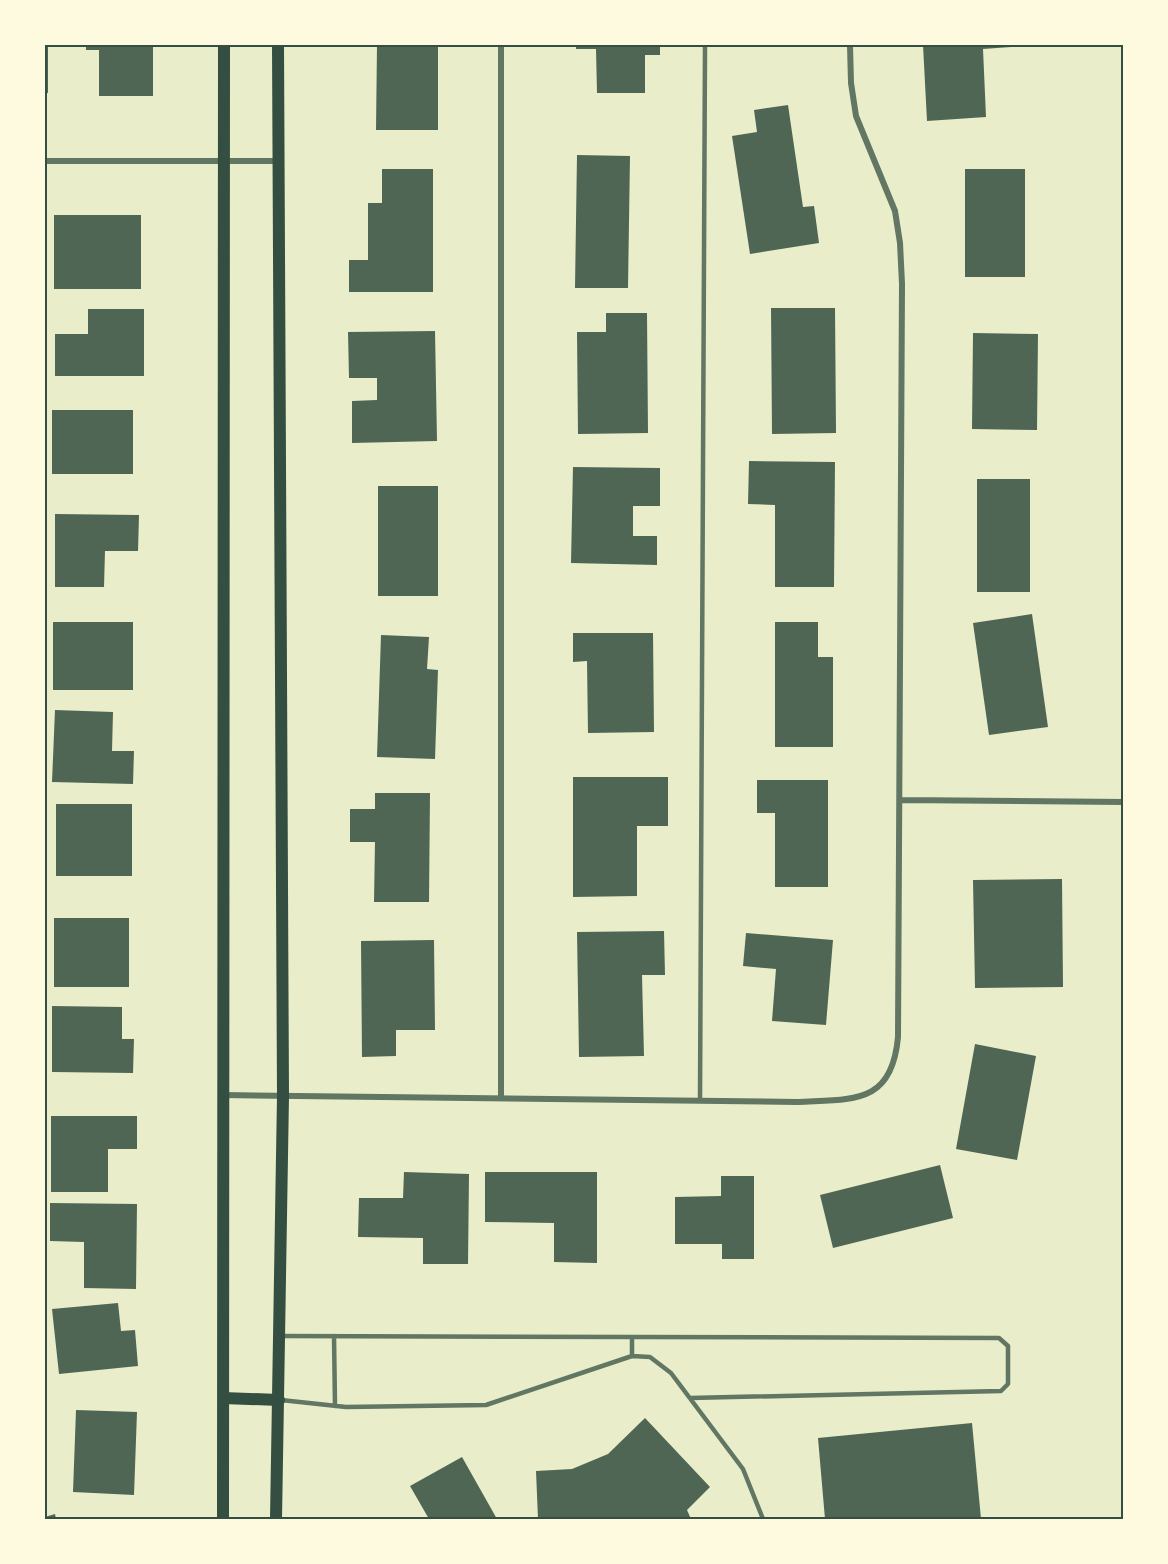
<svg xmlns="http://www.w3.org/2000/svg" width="1168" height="1564" viewBox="0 0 1168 1564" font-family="'Work Sans',sans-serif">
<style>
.building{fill:#4f6655}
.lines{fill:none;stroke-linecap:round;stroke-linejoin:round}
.service{stroke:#617663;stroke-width:4.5}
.minor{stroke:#617663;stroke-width:6}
.secondary{stroke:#344e41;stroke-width:12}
.neatline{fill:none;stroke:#344e41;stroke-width:2}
</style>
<rect width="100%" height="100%" fill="#e9edc9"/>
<path class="building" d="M45 45H48V93H45Z
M86 45H153V96H99V50H86Z
M377 45H438V130H376Z
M576 45H660V55H645V93H597L596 49H576Z
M923 45H1011V47L983 49 986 117 927 121Z
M788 105 803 207 814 206 819 243 750 254 732 136 757 132 754 110Z
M577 155 630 156 628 288H575Z
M382 169H433V292H349V260H368V203H382Z
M965 169H1025V277H965Z
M54 215H141V289H54Z
M771 308H835L836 433 772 434Z
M88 309H144V376H55V334H88Z
M606 313H647L648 433 578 434 577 332H606Z
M435 331 437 441 352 443V401L377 400V378H349L348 332Z
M973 333 1038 334 1037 430 972 429Z
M52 410H133V474H52Z
M749 461 835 462 834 587H775V505L748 504Z
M573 467 660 468V506H633V536H657V565L571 563Z
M977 479H1030V592H977Z
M378 486H438V596H378Z
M55 514 139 515 138 551H105L104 587H55Z
M1032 614 1048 727 989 735 973 623Z
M53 622H133V690H53Z
M775 622H818V657H833V747H775Z
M573 633H653L654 732 588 733 587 661 573 662Z
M381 635 429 637 427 669 438 670 435 759 377 757Z
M55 710 113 712 112 751H134L133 784 52 782Z
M573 777H668V826H637V896L573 897Z
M757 780H828V887H775V813H757Z
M375 793H430L429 902H374L375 842H350V809H375Z
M56 804H132V876H56Z
M1062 879 1063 987 975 988 973 880Z
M54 918H129V987H54Z
M664 931 665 975H642L644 1056 579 1057 577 932Z
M746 933 833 940 826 1025 772 1021 776 969 743 966Z
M434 940 435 1030H396V1056L362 1057 361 941Z
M52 1006 122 1007V1039H134L133 1073 52 1072Z
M975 1044 1036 1056 1017 1160 956 1149Z
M51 1116H137V1149H108V1192H51Z
M940 1165 953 1218 833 1248 820 1195Z
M404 1172 469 1174 468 1264H423V1238L358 1237 359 1198H403Z
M485 1172H597V1263L554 1262V1223L485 1222Z
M721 1176H754V1259H722V1244H675V1197L721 1196Z
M50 1203 137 1204 136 1289 84 1288V1242L50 1241Z
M118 1303 121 1331 135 1330 138 1366 59 1374 52 1309Z
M76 1410 137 1412 134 1495 73 1492Z
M645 1418 710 1487 687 1510 691 1519H538L536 1471 572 1469 608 1454Z
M972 1423 981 1519H825L818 1438Z
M462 1457 497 1519H429L410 1486Z
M55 1514 56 1519H45V1517Z"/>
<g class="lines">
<path class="service" d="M700 1100 705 45
M281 1336 999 1338 1008 1346V1384L1001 1391 690 1398
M334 1336 335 1406
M632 1337V1356
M281 1400 346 1407 486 1405 632 1356 650 1357 671 1373 743 1469 763 1519"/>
<path class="minor" d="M45 161H279
M900 800 1123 802
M223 1095 798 1102C853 1099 892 1105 898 1037L902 284 900 243 895 211 856 116 851 83 850 45
M501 1097V45"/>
<path class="secondary" d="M223 1398 279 1400
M223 1519 224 45
M276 1519 283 1096 278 45"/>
</g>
<rect width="1168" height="1564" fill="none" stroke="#fefae0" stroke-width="93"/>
<rect x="46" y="46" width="1076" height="1472" class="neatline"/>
</svg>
